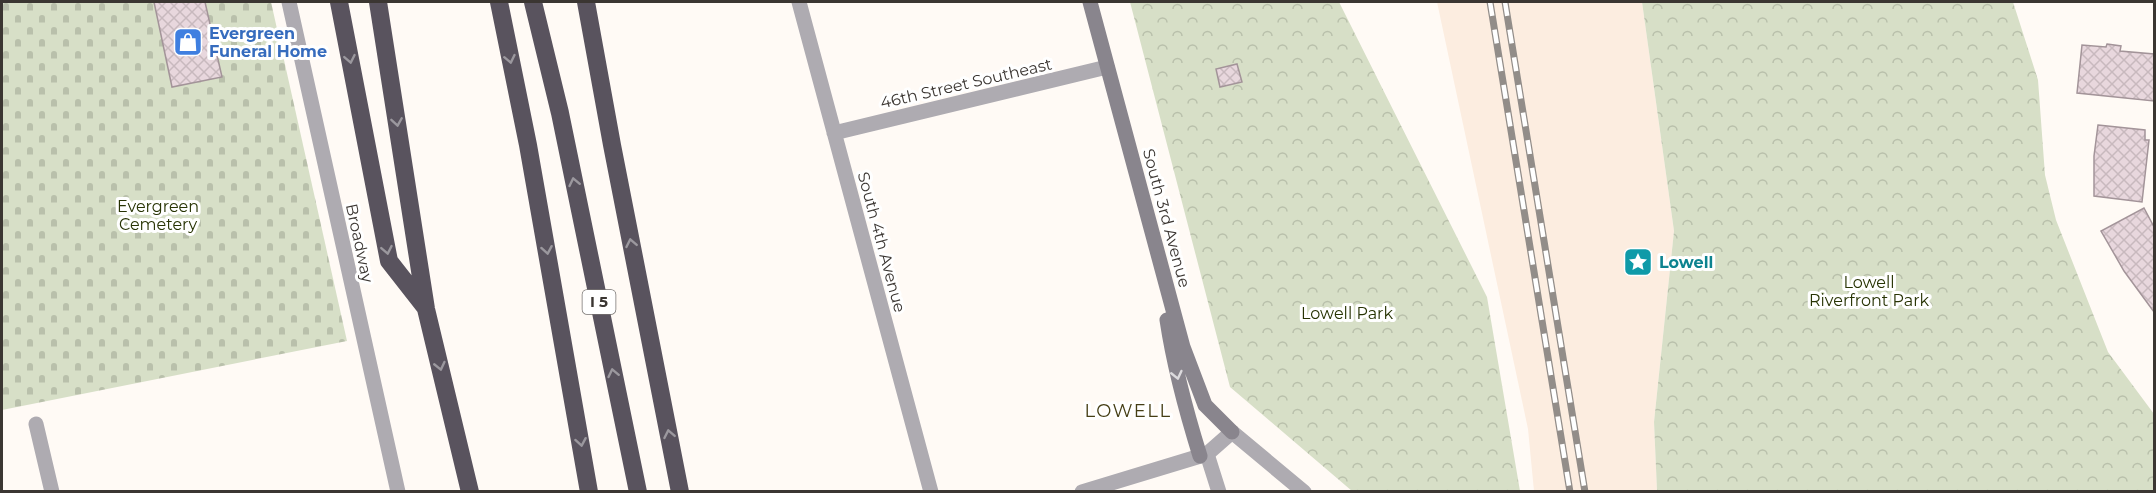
<svg xmlns="http://www.w3.org/2000/svg" width="2156" height="493" viewBox="0 0 2156 493" font-family="Montserrat,sans-serif">
<style>
.built{fill:#fcede0}
.cemetery{fill:url(#cemetery-stones)}
.park{fill:url(#park-crowns)}
.building{fill:url(#building-cross-hatch);stroke:#a39499;stroke-width:1.5}
.lines{fill:none;stroke-linecap:round;stroke-linejoin:round}
.minor{stroke:#aeabb1;stroke-width:15}
.tertiary{stroke:#aeabb1;stroke-width:15}
.secondary{stroke:#89858d;stroke-width:15}
.motorway{stroke:#59535e;stroke-width:18}
.rail-casing{stroke:#928d89;stroke-width:7}
.rail{stroke:#fff;stroke-width:4.5;stroke-dasharray:14;stroke-linecap:butt}
.oneway{stroke:#9b989e}
.oneway2{stroke:#dcdadd}
.labels{text-anchor:middle;stroke-width:6;stroke-linejoin:round;paint-order:stroke}
.shield{fill:#fff;stroke:#767270;stroke-width:1.5}
.shield-label{font-size:15px;font-weight:bold;fill:#3b3632}
.shop-label{font-size:16px;font-weight:bold;fill:#366cbe;stroke:#fff;text-anchor:start}
.street-label{font-size:16px;fill:#3b3632;stroke:#fff}
.park-label{font-size:16px;fill:#273303;stroke:#fff}
.culture-label{font-size:16px;font-weight:bold;fill:#0d838f;stroke:#fff;text-anchor:start}
.neighbourhood-label{font-size:18px;letter-spacing:1.5px;fill:#453e15;stroke:#fff}
</style>
<defs>
<pattern id="cemetery-stones" width="16" height="16" patternUnits="userSpaceOnUse" patternTransform="scale(1.5)"><rect width="16" height="16" fill="#d7dfc7"/><path d="M2 7V4a2 2 0 0 1 4 0v3zM10 15v-3a2 2 0 0 1 4 0v3z" fill="#b9c0ab"/></pattern>
<pattern id="park-crowns" width="20" height="18" patternUnits="userSpaceOnUse" patternTransform="scale(1.5)"><rect width="20" height="18" fill="#d7dfc7"/><path d="M2 6a3 3 0 1 1 6 0M12 15a3 3 0 1 1 6 0" fill="none" stroke="#b9c0ab"/></pattern>
<pattern id="building-cross-hatch" width="8" height="8" patternUnits="userSpaceOnUse" patternTransform="scale(1.5)"><rect width="8" height="8" fill="#e8d7dd"/><path d="M0 0l8 8M0 8l8-8" fill="none" stroke="#c8b9be"/></pattern>
</defs>
<rect width="100%" height="100%" fill="#fffaf5"/>
<path class="built" d="M1437 2H1642L1674 231 1654 422 1657 491H1534L1528 429Z"/>
<path class="cemetery" d="M2 2H271L347 341 2 410Z"/>
<path class="park" d="M1130 2H1339L1487 297 1520 491H1352L1230 387Z
M1642 2H2013L2038 80 2045 175 2056 220 2108 352 2154 414V491H1657L1654 422 1674 231Z"/>
<path class="building" d="M154 2H205L222 77 172 87Z
M2107 44 2121 46 2120 51 2154 54V101L2077 93 2082 45 2106 47Z
M1237 64 1242 82 1220 87 1216 69Z
M2098 125 2145 130V140H2149L2142 202 2094 196V156Z
M2144 208 2154 227V312L2124 271 2101 231Z"/>
<g class="lines">
<path class="minor" d="M799 2 931 492
M834 133 1107 67
M36 424 52 492
M1082 492 1207 454 1232 432"/>
<path class="tertiary" d="M289 2 398 492
M1232 432 1304 492
M1207 454 1219 492"/>
<path class="secondary" d="M1090 2 1183 347 1205 405 1232 432
M1167 320C1174 367 1186 411 1200 456"/>
<path class="motorway" d="M339 2 389 261 425 307
M378 2 426 309 470 492
M499 2 528 145 589 492
M533 2 560 113 638 492
M586 2 612 145 680 492"/>
<g class="rail-casing">
<path id="rail" d="M1490 2 1570 492
M1505 2 1585 492"/>
</g>
<use href="#rail" class="rail"/>
</g>
<defs><path id="oneway-chevron" d="M-2-3.5L2.5 0L-2 3.5" fill="none" stroke-width="1.6" stroke-linecap="round" stroke-linejoin="round" transform="scale(1.5)"/></defs>
<g class="oneway">
<use href="#oneway-chevron" transform="translate(350 59) rotate(79)"/>
<use href="#oneway-chevron" transform="translate(510 59) rotate(78)"/>
<use href="#oneway-chevron" transform="translate(397 122) rotate(81)"/>
<use href="#oneway-chevron" transform="translate(574 182) rotate(-102)"/>
<use href="#oneway-chevron" transform="translate(631 243) rotate(-101)"/>
<use href="#oneway-chevron" transform="translate(387 250) rotate(79)"/>
<use href="#oneway-chevron" transform="translate(547 250) rotate(80)"/>
<use href="#oneway-chevron" transform="translate(440 366) rotate(77)"/>
<use href="#oneway-chevron" transform="translate(613 373) rotate(-102)"/>
<use href="#oneway-chevron" transform="translate(669 434) rotate(-101)"/>
<use href="#oneway-chevron" transform="translate(581 442) rotate(80)"/>
</g>
<use class="oneway2" href="#oneway-chevron" transform="translate(1177 375) rotate(77)"/>
<defs>
<g id="shop-square" transform="scale(1.5)"><rect x="-9" y="-9" width="18" height="18" rx="4" fill="#3f7fe0" stroke="#fff"/><path d="M-5-2.5h2.3a2.7 3.5 0 0 1 5.4 0H5L5.5 6h-11ZM-1.5-2.5h3a1.5 2.3 0 0 0-3 0Z" fill="#fff"/></g>
<g id="sight-square" transform="scale(1.5)"><rect x="-9" y="-9" width="18" height="18" rx="4" fill="#0f9aa8" stroke="#fff"/><path d="M0-6L1.8-2.2L6-1.7L2.9 1.2L3.7 5.4L0 3.3L-3.7 5.4L-2.9 1.2L-6-1.7L-1.8-2.2Z" fill="#fff"/></g>
</defs>
<g fill-rule="evenodd">
<use href="#shop-square" x="188" y="42"/>
<use href="#sight-square" x="1638" y="262"/>
</g>
<g class="labels">
<rect class="shield" x="582.5" y="290" width="33" height="24" rx="4.5"/>
<g class="shield-label">
<text x="599" y="307">I 5</text>
</g>
<g class="shop-label">
<text x="209" y="39">Evergreen<tspan x="209" dy="18">Funeral Home</tspan></text>
</g>
<g class="street-label">
<text transform="translate(966 83) rotate(-13)" y="6">46th Street Southeast</text>
<text transform="translate(1167 218) rotate(75)" y="6">South 3rd Avenue</text>
<text transform="translate(882 242) rotate(75)" y="6">South 4th Avenue</text>
<text transform="translate(360 243) rotate(78)" y="6">Broadway</text>
</g>
<g class="park-label">
<text x="158" y="212">Evergreen<tspan x="158" dy="18">Cemetery</tspan></text>
<text x="1869" y="288">Lowell<tspan x="1869" dy="18">Riverfront Park</tspan></text>
<text x="1347" y="319">Lowell Park</text>
</g>
<g class="culture-label">
<text x="1659" y="268">Lowell</text>
</g>
<g class="neighbourhood-label">
<text x="1128" y="417">LOWELL</text>
</g>
</g>
<rect width="2156" height="493" fill="none" stroke="#3b3632" stroke-width="6"/>
</svg>
